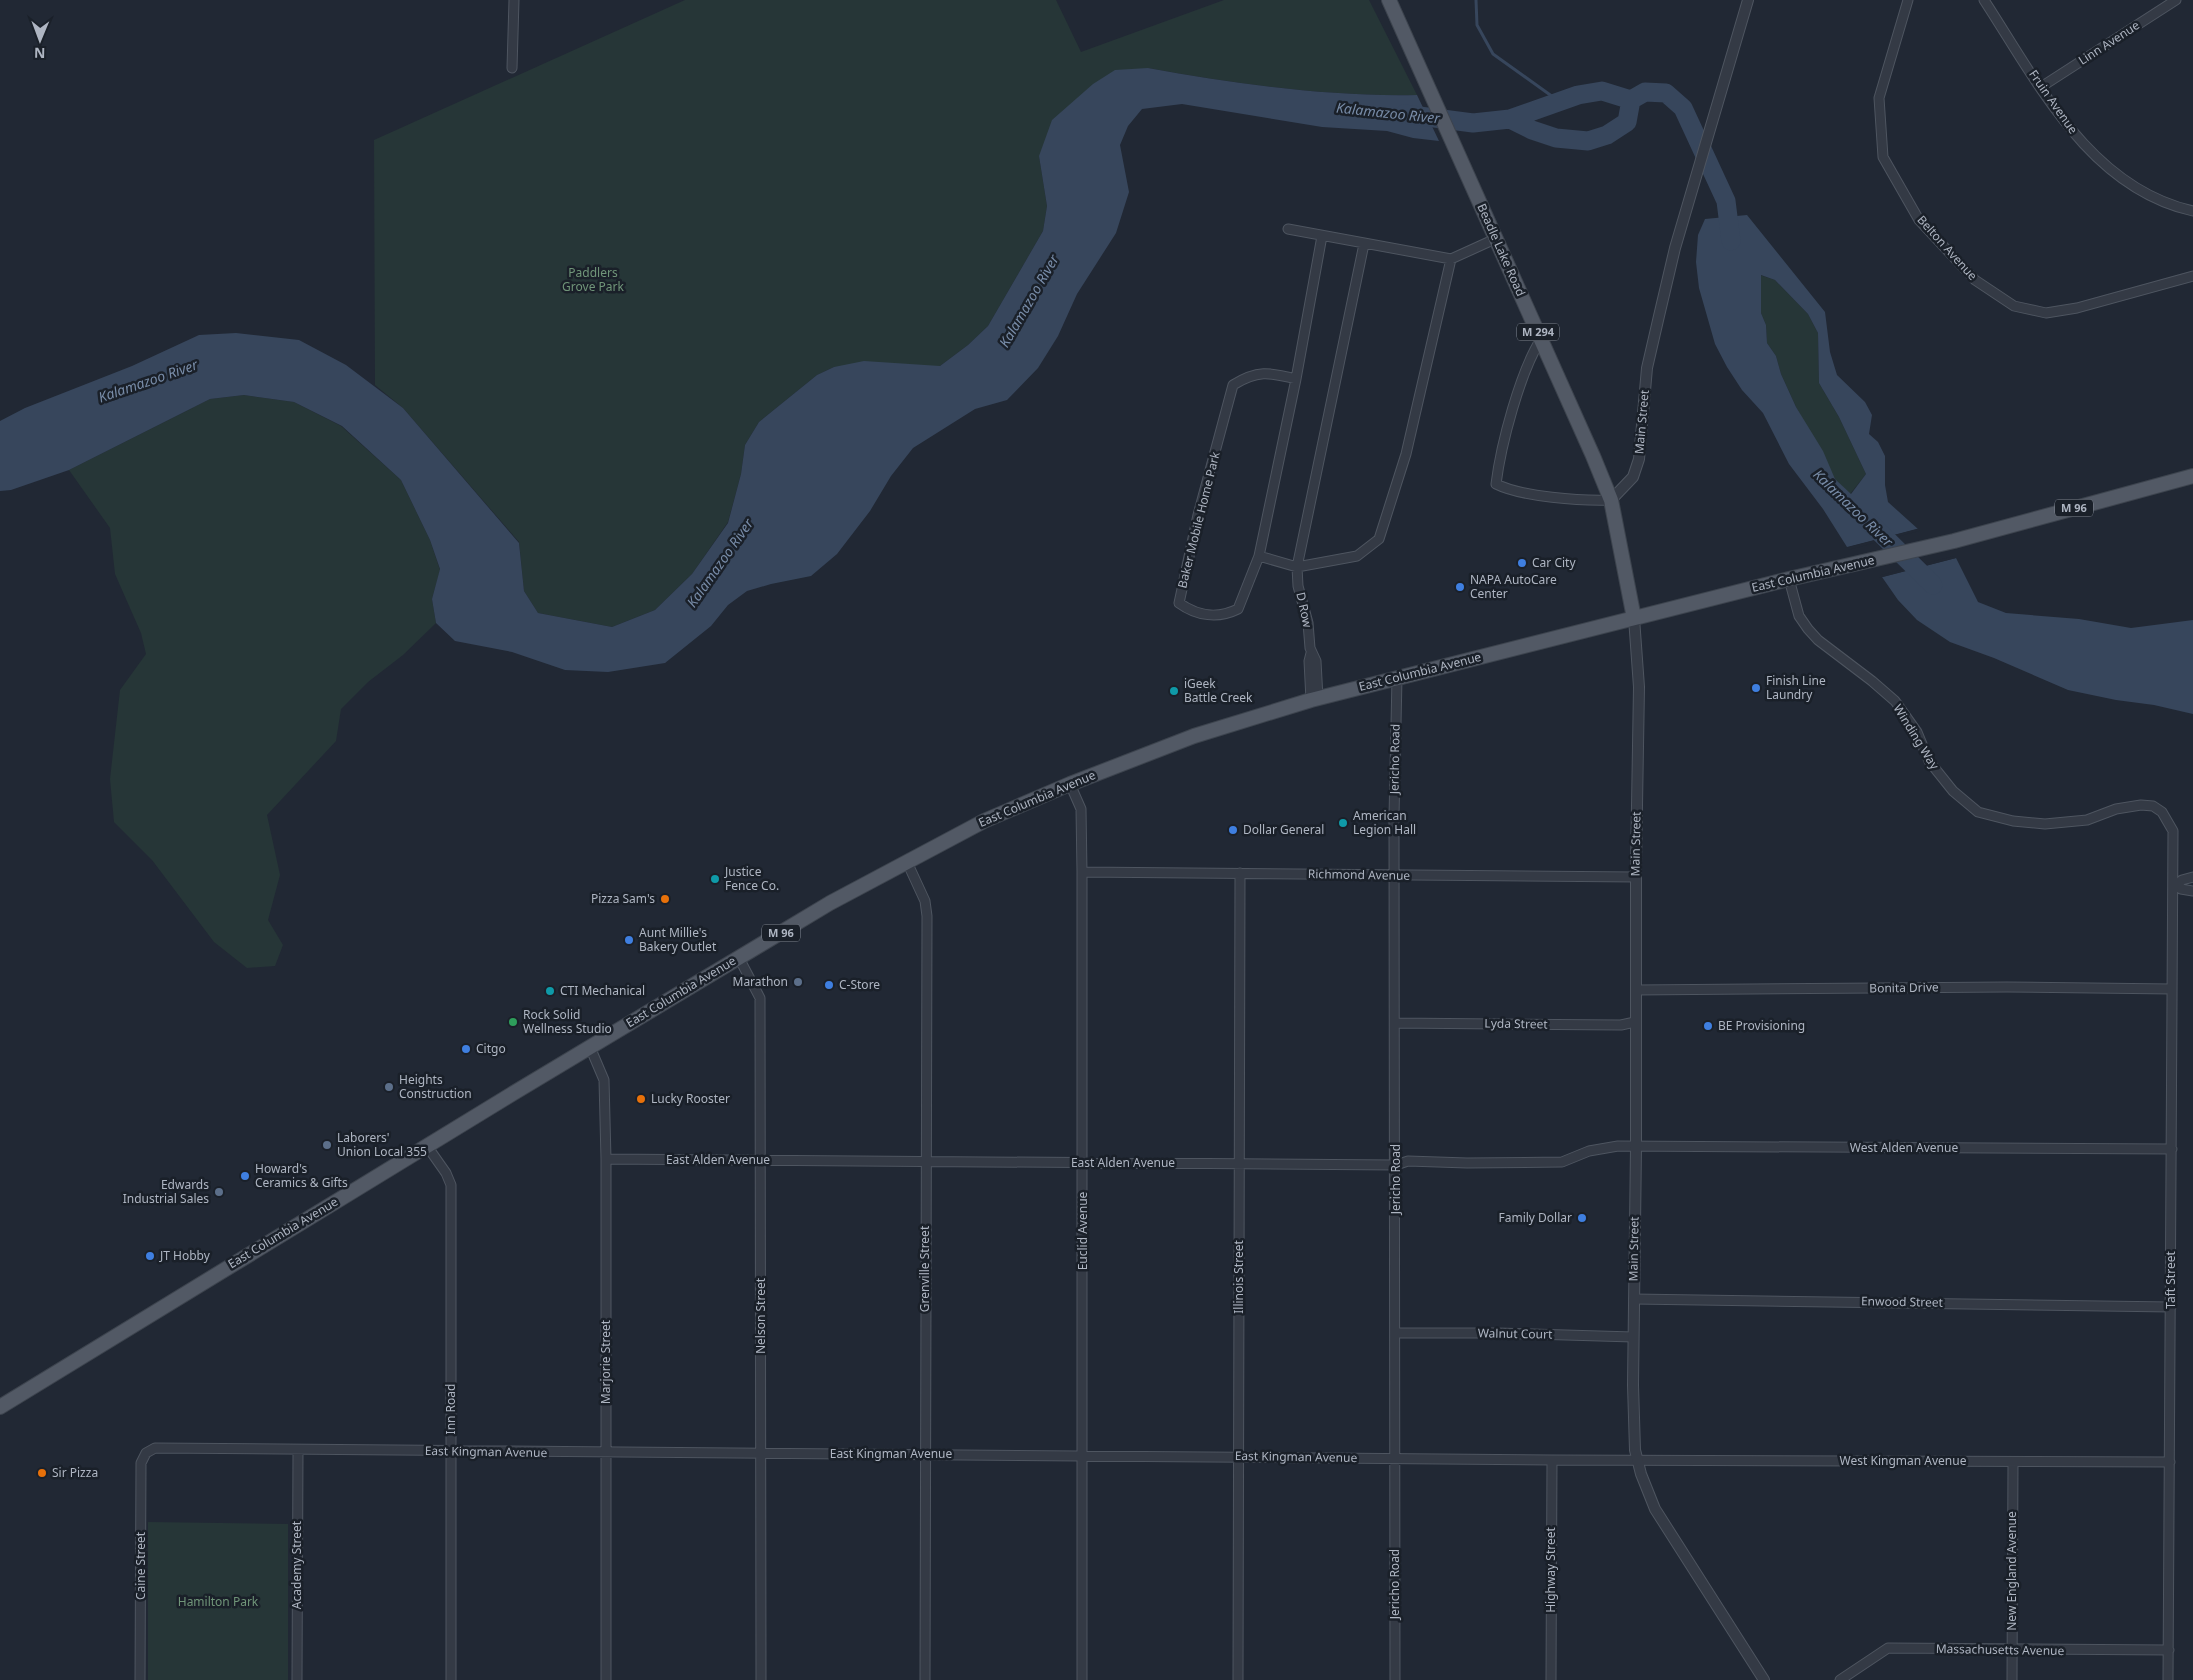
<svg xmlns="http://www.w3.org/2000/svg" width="2193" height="1680" viewBox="0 0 2193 1680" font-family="'Noto Sans',sans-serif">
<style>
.green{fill:#263637}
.water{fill:#37465c;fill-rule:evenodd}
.pier{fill:#212834}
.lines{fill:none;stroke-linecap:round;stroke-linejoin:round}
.stream{stroke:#37465c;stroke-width:3}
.river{stroke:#37465c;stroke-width:19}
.minor-casing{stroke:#4e5560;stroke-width:11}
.tertiary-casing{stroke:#4e5560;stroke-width:12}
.primary-casing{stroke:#3d444e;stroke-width:16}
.minor{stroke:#343a45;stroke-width:9}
.tertiary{stroke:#343a45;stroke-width:10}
.primary{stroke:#525965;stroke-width:14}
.shop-dot{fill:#3f7fe0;stroke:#1a2029;stroke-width:2}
.culture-dot{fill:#0f9aa8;stroke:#1a2029;stroke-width:2}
.food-dot{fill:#e8710a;stroke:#1a2029;stroke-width:2}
.service-dot{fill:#5c6f8a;stroke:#1a2029;stroke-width:2}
.leisure-dot{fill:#2e9e5b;stroke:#1a2029;stroke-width:2}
.labels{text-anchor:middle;stroke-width:5;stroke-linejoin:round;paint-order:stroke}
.shield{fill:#1a2029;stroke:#828894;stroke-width:1}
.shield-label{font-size:11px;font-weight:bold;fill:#aeb5c2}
.street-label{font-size:12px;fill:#aeb5c2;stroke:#1a2029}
.park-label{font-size:12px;fill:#709579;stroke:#1a2029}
.poi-label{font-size:12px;fill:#aeb5c2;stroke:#1a2029;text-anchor:start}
.water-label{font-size:14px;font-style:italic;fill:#788ca8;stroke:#1a2029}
</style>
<rect width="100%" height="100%" fill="#212834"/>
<path class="green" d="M685 0H1056L1081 52 1224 0H1369L1417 95C1328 97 1236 84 1148 68L1039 156 1047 206 1043 231 988 326 968 345 940 366 834 367 817 375 759 422 745 445 741 474 728 522 692 574 655 610 612 627 538 613 524 591 519 542 403 408 375 385 374 140Z
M1760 275 1775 280 1808 314 1818 333 1819 383 1839 417 1866 474 1850 494 1835 479 1796 407 1781 374 1776 356 1767 343 1766 325 1761 313Z
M244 395 294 402 341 426 401 480 430 540 440 570 432 599 436 623 403 655 368 682 341 709 336 741 267 815 280 875 268 920 283 945 275 966 247 968 214 942 152 860 114 822 110 779 120 690 146 654 141 633 115 574 110 528 69 470 210 399Z
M148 1522 288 1524V1680H148Z"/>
<path class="water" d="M1148 68C1236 84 1328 97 1417 95L1439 141 1413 138 1387 131 1322 127 1182 104 1142 109 1128 126 1120 145 1129 192 1116 233 1077 294 1058 336 1038 368 1007 400 975 409 913 448 891 476 870 511 837 554 811 576 771 584 747 591 728 605 711 626 665 663 608 672 565 670 512 652 455 641 436 623 432 599 440 569 430 540 401 480 342 426 294 402 244 395 210 399 69 470 11 490 0 491V421L25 408 132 366 199 335 236 333 299 340 346 365 403 408 519 543 524 591 538 613 612 627 655 610 692 574 728 523 741 474 745 445 759 422 817 375 834 367 864 361 940 366 968 345 988 326 1043 231 1047 206 1039 156 1052 120 1093 84 1115 70Z
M1747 215 1825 312 1830 352 1837 375 1865 402 1872 415 1869 434 1878 442 1885 456V485L1888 502 1918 529 1847 547 1823 509 1789 464 1763 413 1742 390 1727 367 1715 344 1699 288 1696 262 1698 235 1705 219ZM1761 275 1775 280 1808 314 1818 333 1819 383 1839 417 1866 474 1851 494 1835 479 1823 451 1796 407 1781 374 1776 356 1767 343 1766 325 1761 313Z
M1956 558 1978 602 2006 613 2079 619 2131 628 2193 620V714L2154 705 2116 700 2068 690 1994 658 1950 642 1917 620 1898 600 1882 577Z"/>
<path class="pier" d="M1920 528 1919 531 1848 550 1845 548Z
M1954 556 1956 558 1879 578 1881 575Z"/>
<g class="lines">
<path class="stream" d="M1476 0 1477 25 1493 54 1560 102"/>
<path class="river" d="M1404 114 1473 123 1510 119 1532 130 1556 138 1588 141 1607 135 1627 122 1631 100 1645 92 1666 93 1683 108 1726 201 1731 241
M1510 119 1578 95 1602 91 1631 100
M1867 520 1933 585"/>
<g class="minor-casing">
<path id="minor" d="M1908 0 1879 98 1883 157 1919 220 1975 280 2014 306 2046 313 2077 308 2193 276
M1984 0C2037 81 2089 188 2193 211
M512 68 514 0
M2041 87 2176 0
M1288 229 1451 259 1495 239
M1541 339C1520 372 1501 444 1496 484 1522 497 1581 501 1611 500
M1296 379C1269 372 1257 370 1233 385L1198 515 1179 603C1197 616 1218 619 1238 609L1259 556 1296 379 1322 236
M1259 556 1297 567 1357 556 1379 539 1406 454 1451 259
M1789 579 1799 616 1808 629 1818 640 1872 681 1895 701 1917 732 1929 761 1953 791 1978 812 2013 821 2045 824 2087 820 2116 809 2141 805 2153 806 2162 812 2173 831 2168 1680
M1311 653 1309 661 1311 700
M1318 698 1316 661 1310 648 1308 623 1298 586 1297 567 1364 244
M1070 784 1081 809 1082 872V1680
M907 862 925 901 927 916 925 1680
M1082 872 1636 877
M2173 885H2177L2181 889 2193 891
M2177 885 2182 880 2193 877
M739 958 760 998 761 1680
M1636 990 2007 987 2172 989
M1395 1023 1621 1025 1635 1022
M590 1047 604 1080 606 1159V1680
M427 1146 446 1173 451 1185V1680
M606 1159 1396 1165 1408 1161 1467 1163 1562 1162 1589 1151 1618 1146 2172 1149
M1634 1299 2171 1307
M1396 1333H1496L1633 1337
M140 1680 141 1463 146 1453 155 1448 1552 1460 2170 1462
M297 1680 298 1451
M1238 1680 1240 873
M1395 1680 1394 817 1397 678
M1551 1680 1552 1460
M1840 1680 1888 1648 2169 1650
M2012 1680 2013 1462"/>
</g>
<g class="tertiary-casing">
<path id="tertiary" d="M1611 500 1633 477 1639 459 1647 368 1659 316 1675 248 1748 0
M1634 618 1639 687 1636 865V1147L1633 1385 1635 1450 1641 1474 1655 1509 1764 1680"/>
</g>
<g class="primary-casing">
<path id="primary" d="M1389 0 1593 456 1611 500 1634 618
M0 1407 512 1094 830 903 984 821 1070 784 1194 736 1311 700 1789 579 1954 541 2193 476"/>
</g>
<use href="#minor" class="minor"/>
<use href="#tertiary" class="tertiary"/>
<use href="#primary" class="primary"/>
</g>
<g class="shop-dot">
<circle cx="1522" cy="563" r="5"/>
<circle cx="1460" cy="587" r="5"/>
<circle cx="1756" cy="688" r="5"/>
<circle cx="1233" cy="830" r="5"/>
<circle cx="629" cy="940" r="5"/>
<circle cx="829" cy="985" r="5"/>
<circle cx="1708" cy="1026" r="5"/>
<circle cx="466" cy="1049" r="5"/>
<circle cx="245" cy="1176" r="5"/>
<circle cx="1582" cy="1218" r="5"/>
<circle cx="150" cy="1256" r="5"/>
</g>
<g class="culture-dot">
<circle cx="1174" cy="691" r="5"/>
<circle cx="1343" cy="823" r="5"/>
<circle cx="715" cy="879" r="5"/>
<circle cx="550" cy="991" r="5"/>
</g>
<g class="food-dot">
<circle cx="665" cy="899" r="5"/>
<circle cx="641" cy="1099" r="5"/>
<circle cx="42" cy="1473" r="5"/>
</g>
<g class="service-dot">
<circle cx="798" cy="982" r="5"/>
<circle cx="389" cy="1087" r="5"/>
<circle cx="327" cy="1145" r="5"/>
<circle cx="219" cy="1192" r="5"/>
</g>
<circle class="leisure-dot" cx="513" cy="1022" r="5"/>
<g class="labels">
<g class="shield">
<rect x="1517" y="323.5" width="42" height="17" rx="4"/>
<rect x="2055" y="499.5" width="38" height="17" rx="4"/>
<rect x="762" y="924.5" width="38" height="17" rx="4"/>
</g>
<g class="shield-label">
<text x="1538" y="336">M 294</text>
<text x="2074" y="512">M 96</text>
<text x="781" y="937">M 96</text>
</g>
<g class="street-label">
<text transform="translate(2109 43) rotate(-33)" y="4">Linn Avenue</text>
<text transform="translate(2053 102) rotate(55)" y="4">Fruin Avenue</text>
<text transform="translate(1947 248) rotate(48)" y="4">Belton Avenue</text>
<text transform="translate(1501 250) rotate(66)" y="4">Beadle Lake Road</text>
<text transform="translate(1642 422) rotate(-85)" y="4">Main Street</text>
<text transform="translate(1199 520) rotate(-76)" y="4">Baker Mobile Home Park</text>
<text transform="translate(1813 574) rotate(-13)" y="4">East Columbia Avenue</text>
<text transform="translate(1304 610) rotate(78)" y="4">D Row</text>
<text transform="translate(1420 672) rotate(-14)" y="4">East Columbia Avenue</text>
<text transform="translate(1916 737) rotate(58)" y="4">Winding Way</text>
<text transform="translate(1395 759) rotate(-89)" y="4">Jericho Road</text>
<text transform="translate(1037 799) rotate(-23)" y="4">East Columbia Avenue</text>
<text transform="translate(1636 844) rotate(-89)" y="4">Main Street</text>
<text transform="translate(1359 875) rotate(1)" y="4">Richmond Avenue</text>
<text transform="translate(1904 988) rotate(-1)" y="4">Bonita Drive</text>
<text transform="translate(681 992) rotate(-31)" y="4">East Columbia Avenue</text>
<text transform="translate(1516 1024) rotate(1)" y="4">Lyda Street</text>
<text x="1904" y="1152">West Alden Avenue</text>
<text x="718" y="1164">East Alden Avenue</text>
<text x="1123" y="1167">East Alden Avenue</text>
<text transform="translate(1396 1179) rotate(-90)" y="4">Jericho Road</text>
<text transform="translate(1083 1231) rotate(-90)" y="4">Euclid Avenue</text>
<text transform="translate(283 1233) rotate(-31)" y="4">East Columbia Avenue</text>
<text transform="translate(1634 1249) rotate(-89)" y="4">Main Street</text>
<text transform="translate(925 1269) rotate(-90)" y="4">Grenville Street</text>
<text transform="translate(1239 1277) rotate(-90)" y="4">Illinois Street</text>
<text transform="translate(2171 1280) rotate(-90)" y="4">Taft Street</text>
<text transform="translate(1902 1302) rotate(1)" y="4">Enwood Street</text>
<text transform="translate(761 1316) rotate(-90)" y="4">Nelson Street</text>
<text transform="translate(1515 1334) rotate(1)" y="4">Walnut Court</text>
<text transform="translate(606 1362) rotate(-90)" y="4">Marjorie Street</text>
<text transform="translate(451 1409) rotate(-90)" y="4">Inn Road</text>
<text transform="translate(486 1452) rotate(1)" y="4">East Kingman Avenue</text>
<text x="891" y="1458">East Kingman Avenue</text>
<text transform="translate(1296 1457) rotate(1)" y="4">East Kingman Avenue</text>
<text x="1903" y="1465">West Kingman Avenue</text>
<text transform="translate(297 1565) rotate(-90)" y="4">Academy Street</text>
<text transform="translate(141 1566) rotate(-90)" y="4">Caine Street</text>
<text transform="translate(1551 1570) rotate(-90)" y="4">Highway Street</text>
<text transform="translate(2012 1571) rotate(-90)" y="4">New England Avenue</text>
<text transform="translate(1395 1584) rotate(-90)" y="4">Jericho Road</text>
<text transform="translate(2000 1650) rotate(1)" y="4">Massachusetts Avenue</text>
</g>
<g class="park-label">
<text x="593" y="277">Paddlers<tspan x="593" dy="14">Grove Park</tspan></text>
<text x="218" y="1606">Hamilton Park</text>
</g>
<g class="poi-label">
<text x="1532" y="567">Car City</text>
<text x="1470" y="584">NAPA AutoCare<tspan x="1470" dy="14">Center</tspan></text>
<text x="1766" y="685">Finish Line<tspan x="1766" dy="14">Laundry</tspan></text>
<text x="1184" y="688">iGeek<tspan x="1184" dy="14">Battle Creek</tspan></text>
<text x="1353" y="820">American<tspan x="1353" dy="14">Legion Hall</tspan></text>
<text x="1243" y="834">Dollar General</text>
<text x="725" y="876">Justice<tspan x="725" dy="14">Fence Co.</tspan></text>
<text x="655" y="903" text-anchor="end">Pizza Sam's</text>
<text x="639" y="937">Aunt Millie's<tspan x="639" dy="14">Bakery Outlet</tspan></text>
<text x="788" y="986" text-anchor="end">Marathon</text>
<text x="839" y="989">C-Store</text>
<text x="560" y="995">CTI Mechanical</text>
<text x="523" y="1019">Rock Solid<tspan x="523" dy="14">Wellness Studio</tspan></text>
<text x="1718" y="1030">BE Provisioning</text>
<text x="476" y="1053">Citgo</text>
<text x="399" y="1084">Heights<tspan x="399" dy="14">Construction</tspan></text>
<text x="651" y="1103">Lucky Rooster</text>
<text x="337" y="1142">Laborers'<tspan x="337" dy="14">Union Local 355</tspan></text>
<text x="255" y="1173">Howard's<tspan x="255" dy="14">Ceramics &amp; Gifts</tspan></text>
<text x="209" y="1189" text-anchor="end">Edwards<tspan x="209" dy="14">Industrial Sales</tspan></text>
<text x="1572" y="1222" text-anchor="end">Family Dollar</text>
<text x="160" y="1260">JT Hobby</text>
<text x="52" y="1477">Sir Pizza</text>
</g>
<g class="water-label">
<text transform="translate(1388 113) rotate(6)" y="5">Kalamazoo River</text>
<text transform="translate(1029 301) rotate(-60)" y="5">Kalamazoo River</text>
<text transform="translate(148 381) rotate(-19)" y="5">Kalamazoo River</text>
<text transform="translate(1853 508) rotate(44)" y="5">Kalamazoo River</text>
<text transform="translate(720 563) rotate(-55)" y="5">Kalamazoo River</text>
</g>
</g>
<g transform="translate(40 40) rotate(181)" stroke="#1a2029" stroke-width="4" paint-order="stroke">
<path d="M0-4L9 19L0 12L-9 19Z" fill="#aeb5c2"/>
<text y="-8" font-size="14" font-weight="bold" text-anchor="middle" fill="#aeb5c2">N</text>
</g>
</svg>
